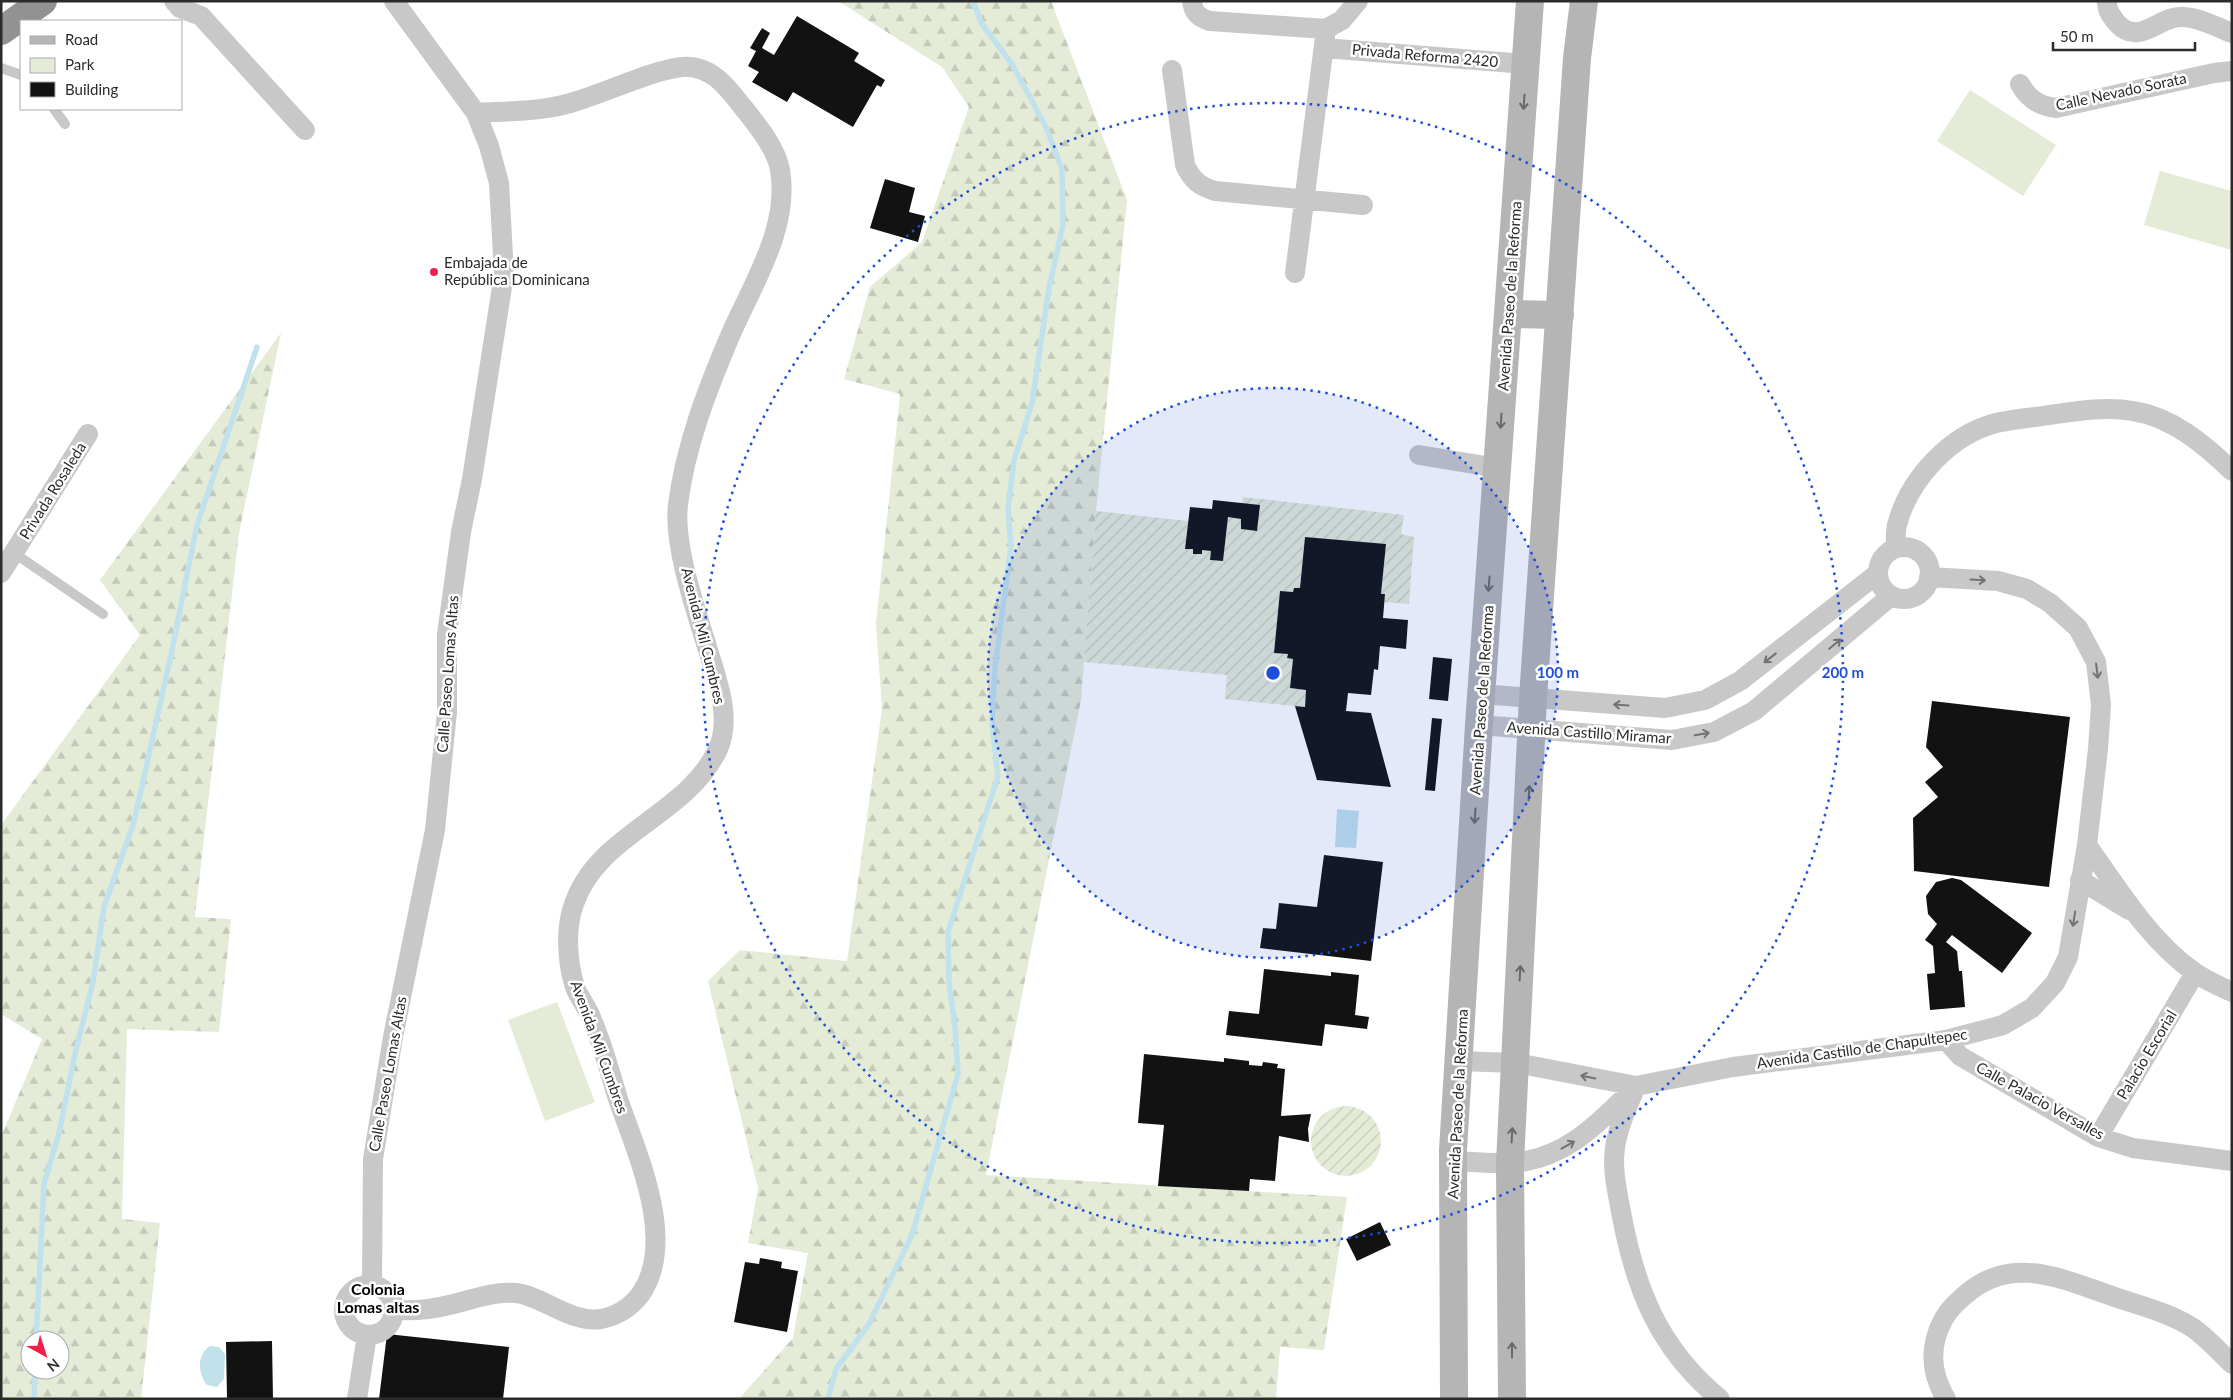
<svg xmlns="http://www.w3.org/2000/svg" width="2233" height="1400" viewBox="0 0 2233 1400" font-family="Lato,sans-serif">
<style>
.green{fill:#e4ebd7}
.forest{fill:url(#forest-firs);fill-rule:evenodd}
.garden{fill:url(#garden-furrows)}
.water{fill:#c1e1ec}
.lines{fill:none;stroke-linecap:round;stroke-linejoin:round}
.stream{stroke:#c1e1ec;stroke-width:5.5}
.building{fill:#121212}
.lane{stroke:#c8c8c8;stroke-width:10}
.street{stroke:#c8c8c8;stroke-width:20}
.secondary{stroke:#b5b5b5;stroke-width:28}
.highway{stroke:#929292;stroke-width:28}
.oneway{stroke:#696969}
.oneway2{stroke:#727272}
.ring{fill:none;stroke:#1d4ed8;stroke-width:2.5;stroke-dasharray:2.5 5}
.poi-dot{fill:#f02049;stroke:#fff;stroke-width:2}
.labels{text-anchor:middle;stroke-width:5;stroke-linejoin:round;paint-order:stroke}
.street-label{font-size:15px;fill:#2b2b2b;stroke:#fff}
.poi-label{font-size:15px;fill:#2b2b2b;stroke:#fff;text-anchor:start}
.neighbourhood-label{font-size:16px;font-weight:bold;fill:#000;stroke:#fff}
.centre{fill:#1d4ed8;stroke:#fff;stroke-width:2.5}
.ring-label{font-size:15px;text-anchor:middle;font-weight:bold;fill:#1d4ed8;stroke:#fff;stroke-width:5;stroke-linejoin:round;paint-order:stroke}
</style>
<defs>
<pattern id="forest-firs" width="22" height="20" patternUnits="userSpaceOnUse" patternTransform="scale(1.25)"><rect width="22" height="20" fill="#e4ebd7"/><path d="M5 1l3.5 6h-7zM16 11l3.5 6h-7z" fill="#c4cab9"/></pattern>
<pattern id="garden-furrows" width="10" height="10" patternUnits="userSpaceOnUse" patternTransform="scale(1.25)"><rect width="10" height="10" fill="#e4ebd7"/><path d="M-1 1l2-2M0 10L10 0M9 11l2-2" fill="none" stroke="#c4cab9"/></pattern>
</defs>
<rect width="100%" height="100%" fill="#fff"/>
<path class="green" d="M1970 90 2056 145 2023 196 1937 141Z
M2160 171 2232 191V250L2144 225Z
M557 1002 595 1102 545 1121 508 1020Z"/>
<path class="forest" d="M838 1H1051L1127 200 1096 511 1081 700 986 1175 1347 1197 1324 1350 1280 1347 1276 1399H739L793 1338 808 1253 748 1243 758 1188 708 981 740 950 847 961 882 709 876 624 900 394 844 379 870 287 922 242 969 107 942 67Z
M281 333 239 533 195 917 231 919 219 1032 127 1029 122 1219 160 1223 141 1399H1V1137L42 1039 1 1014V825L140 635 100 580ZM30 1340H60V1370H30Z"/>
<path class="garden" d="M1243 497 1404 515 1401 534 1414 537 1409 604 1384 602 1385 594H1381L1386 544 1305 537 1300 588H1294L1293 592 1280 591 1274 653 1288 654 1287 658 1293 659 1290 688 1306 690 1305 707 1225 699 1227 675 1084 662 1096 511 1188 521 1185 548 1193 549V554H1201L1202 550 1211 551 1210 560 1223 561 1228 517 1241 519 1242 529 1257 531 1242 503Z
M1311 1141a35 35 0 1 1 70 0a35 35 0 1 1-70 0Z"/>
<path class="water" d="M1337 809 1359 811 1356 848 1335 847Z
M210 1346 219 1347 225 1354 224 1379 217 1387 207 1385C198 1374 196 1355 210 1346Z"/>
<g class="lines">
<path class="stream" d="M36 1340 44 1184 59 1133 75 1054 93 982 104 907 134 822 171 655 197 525 257 347
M34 1399 35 1370
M828 1399 836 1369 869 1324 912 1235 958 1074 955 1027 949 982 948 932 998 776 992 723 995 667 1011 547 1008 509 1014 461 1032 403 1049 288 1063 225 1062 169 1046 127 1012 64 982 24 973 1"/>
</g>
<path class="building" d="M797 16 859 53 854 61 885 80 881 87 877 85 853 127 793 92 787 102 752 82 759 72 748 66 756 51 750 48 762 28 770 33 762 48 774 55Z
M885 179 915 188 909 212 925 216 918 242 870 228Z
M1213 500 1260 505 1257 531 1241 529V519L1228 517 1223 561 1210 560 1211 551 1202 550V554H1193V549H1185L1190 507 1212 509Z
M1305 537 1386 544 1381 594H1385L1383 618 1408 620 1406 649 1380 646 1378 670 1374 669 1371 695 1348 693 1346 711 1371 713 1391 787 1317 780 1295 706 1305 707 1306 690 1290 688 1293 659 1287 658 1288 654 1274 653 1280 591 1293 592 1294 588H1300Z
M1433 657 1452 659 1448 701 1429 699Z
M1932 701 2070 717 2049 887 1914 871 1913 818 1938 797 1925 782 1943 767 1926 747Z
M1432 718 1442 719 1435 791 1425 790Z
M1324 855 1383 862 1371 961 1260 948 1263 928 1276 929 1279 903 1317 907Z
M1952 878 1961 880 2032 933 2002 973 1952 935 1946 942 1957 951 1959 971H1962L1965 1007 1930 1010 1927 974 1935 973 1933 946 1925 940 1937 924 1928 914 1926 896 1936 882Z
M1264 969 1331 976V972L1359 975 1355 1015 1369 1017 1367 1029 1325 1024 1322 1046 1226 1035 1229 1011 1259 1014Z
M1144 1054 1224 1062V1058L1249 1061V1065L1262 1066 1263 1062 1278 1064 1277 1068 1285 1069 1281 1116 1311 1114 1308 1129 1309 1142 1279 1136 1275 1181 1250 1179 1249 1191 1158 1186 1164 1125 1138 1123Z
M1380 1222 1391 1245 1357 1261 1346 1239Z
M760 1258 782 1262 781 1268 798 1271 787 1332 734 1322 745 1262 759 1264Z
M387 1334 509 1347 503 1399H379Z
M272 1341 273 1399H227L226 1342Z"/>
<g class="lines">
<path class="lane" d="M1 68 21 75
M54 109 65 124
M14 553 103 614"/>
<path class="street" d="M174 1 180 8 201 16 305 130
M1192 1C1193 13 1199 18 1210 21L1326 29 1342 20 1358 1
M2107 1C2107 11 2110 14 2116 22 2139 49 2160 14 2184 17 2201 18 2216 27 2232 33
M1324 48 1526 64
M1172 70 1185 165C1192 180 1199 186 1215 191L1363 205
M2020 84C2028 99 2039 106 2056 108L2214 73 2232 71
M1295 273 1326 29
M1419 455 1498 468
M1878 573a26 26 0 1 1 52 0a26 26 0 1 1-52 0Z
M1896 548C1896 541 1895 532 1897 525 1909 479 1950 435 1996 423 2013 419 2032 418 2049 415 2076 411 2106 406 2133 411 2172 417 2204 444 2232 471
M1 573 88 434
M1481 694 1665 708 1705 700 1740 681 1877 574
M1479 725 1672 740 1714 732 1754 711 1891 596
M2087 845C2119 890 2149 940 2194 972 2205 980 2219 986 2232 992
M2080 880 2129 910
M1946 1040 1960 1056 2098 1137 2133 1148 2232 1161
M1458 1061 1516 1063 1636 1086 1733 1067 1946 1040 2003 1025 2032 1008 2055 983 2068 957 2087 845 2098 749 2101 705 2096 662 2078 628 2050 603 2027 589 1998 581 1929 577
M1636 1086C1628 1106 1618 1126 1615 1148 1612 1169 1617 1190 1621 1212 1635 1288 1658 1348 1720 1399
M2098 1137 2195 973
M1453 1161C1472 1162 1492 1164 1511 1163 1561 1160 1594 1128 1628 1094
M372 1285 373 1159 393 1037 435 830 447 712V634L461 532 472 479 504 274 499 183 489 146 476 113 394 1
M344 1310a25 25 0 1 1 50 0a25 25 0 1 1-50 0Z
M394 1310C413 1311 430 1310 449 1305 472 1300 499 1289 522 1294 549 1301 572 1323 601 1319 616 1316 630 1308 640 1295 678 1242 637 1154 618 1099 610 1073 603 1045 592 1020 588 1008 579 998 575 987 567 962 565 928 574 904 598 833 687 816 718 749 732 718 717 680 708 650 696 611 673 544 678 505 685 447 707 390 730 336 752 285 790 228 780 170 776 147 756 124 742 106 727 87 711 65 683 67 655 69 607 92 577 101 545 112 509 111 476 113
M357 1399 367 1335
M1946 1399C1930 1372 1929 1347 1943 1320 1949 1309 1956 1303 1965 1295 2012 1253 2064 1280 2115 1297 2141 1306 2170 1313 2193 1328 2207 1338 2220 1352 2232 1364"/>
<path class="secondary" d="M1510 314 1560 315
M1454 1399 1453 1150 1479 725 1530 1
M1512 1399 1510 1163 1533 698 1577 58 1584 1"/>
<path class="highway" d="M1 31 43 1"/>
</g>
<defs><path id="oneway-shaft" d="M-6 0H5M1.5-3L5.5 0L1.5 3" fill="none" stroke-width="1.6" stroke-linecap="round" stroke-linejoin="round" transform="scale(1.25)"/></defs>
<g class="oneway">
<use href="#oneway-shaft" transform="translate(1524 102) rotate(94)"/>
<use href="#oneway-shaft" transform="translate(1501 421) rotate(94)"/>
<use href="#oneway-shaft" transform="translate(1489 584) rotate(94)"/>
<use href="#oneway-shaft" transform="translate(1529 793) rotate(-87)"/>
<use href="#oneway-shaft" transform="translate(1475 816) rotate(94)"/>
<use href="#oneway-shaft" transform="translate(1520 973) rotate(-87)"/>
<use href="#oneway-shaft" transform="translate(1512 1135) rotate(-87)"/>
<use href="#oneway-shaft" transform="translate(1512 1350) rotate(-90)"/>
</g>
<g class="oneway2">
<use href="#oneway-shaft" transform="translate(1978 580) rotate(3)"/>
<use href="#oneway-shaft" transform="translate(1835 644) rotate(-40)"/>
<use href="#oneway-shaft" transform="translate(1770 658) rotate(142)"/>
<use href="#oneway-shaft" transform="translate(2097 671) rotate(83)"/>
<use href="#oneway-shaft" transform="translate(1621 705) rotate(-176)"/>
<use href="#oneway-shaft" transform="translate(1702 734) rotate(-10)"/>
<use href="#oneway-shaft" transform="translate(2074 919) rotate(99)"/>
<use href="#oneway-shaft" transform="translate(1588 1077) rotate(-169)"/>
<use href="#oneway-shaft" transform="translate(1568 1145) rotate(-29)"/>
</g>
<circle cx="1273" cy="673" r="285" fill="#1d4ed8" fill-opacity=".12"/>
<g class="ring">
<circle cx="1273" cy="673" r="285"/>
<circle cx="1273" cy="673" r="570"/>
</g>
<circle class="poi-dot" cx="434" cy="272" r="5"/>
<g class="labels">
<g class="street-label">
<text transform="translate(1425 56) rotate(5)" y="5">Privada Reforma 2420</text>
<text transform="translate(2121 92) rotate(-12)" y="5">Calle Nevado Sorata</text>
<text transform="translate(1510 296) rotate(-86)" y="5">Avenida Paseo de la Reforma</text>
<text transform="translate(53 491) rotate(-58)" y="5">Privada Rosaleda</text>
<text transform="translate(703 636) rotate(76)" y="5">Avenida Mil Cumbres</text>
<text transform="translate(448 674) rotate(-86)" y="5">Calle Paseo Lomas Altas</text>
<text transform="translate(1482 700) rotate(-86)" y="5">Avenida Paseo de la Reforma</text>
<text transform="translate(1589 733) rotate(4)" y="5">Avenida Castillo Miramar</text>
<text transform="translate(599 1047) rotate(70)" y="5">Avenida Mil Cumbres</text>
<text transform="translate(1862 1049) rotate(-8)" y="5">Avenida Castillo de Chapultepec</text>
<text transform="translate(2147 1055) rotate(-59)" y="5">Palacio Escorial</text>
<text transform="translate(388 1074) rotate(-80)" y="5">Calle Paseo Lomas Altas</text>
<text transform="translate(2040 1101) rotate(29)" y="5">Calle Palacio Versalles</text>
<text transform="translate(1458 1104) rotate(-87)" y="5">Avenida Paseo de la Reforma</text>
</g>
<g class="poi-label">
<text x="444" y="268">Embajada de<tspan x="444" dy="17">República Dominicana</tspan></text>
</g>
<g class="neighbourhood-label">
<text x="378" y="1295">Colonia<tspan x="378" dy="18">Lomas altas</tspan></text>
</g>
</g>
<circle cx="1273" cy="673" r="8" class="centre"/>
<g class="ring-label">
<text x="1558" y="678">100 m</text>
<text x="1843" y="678">200 m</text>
</g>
<rect width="2233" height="1400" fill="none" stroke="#2b2b2b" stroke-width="5"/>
<rect x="20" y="20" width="162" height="90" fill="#ffffff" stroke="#aaaaaa"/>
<rect x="30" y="36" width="25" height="8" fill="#b5b5b5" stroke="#aaaaaa"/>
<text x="65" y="45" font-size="15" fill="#2b2b2b">Road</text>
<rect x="30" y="58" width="25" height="15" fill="#e4ebd7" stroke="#aaaaaa"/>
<text x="65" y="70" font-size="15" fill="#2b2b2b">Park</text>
<rect x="30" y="82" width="25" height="15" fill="#121212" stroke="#aaaaaa"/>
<text x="65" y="95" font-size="15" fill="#2b2b2b">Building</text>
<g transform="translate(45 1355) rotate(141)"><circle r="24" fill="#ffffff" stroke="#aaaaaa"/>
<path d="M0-4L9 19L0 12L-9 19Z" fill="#f02049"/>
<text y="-8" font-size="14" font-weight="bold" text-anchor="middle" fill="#2b2b2b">N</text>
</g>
<path d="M2053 42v8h142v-8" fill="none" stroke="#2b2b2b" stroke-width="2.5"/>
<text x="2060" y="42" font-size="15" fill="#2b2b2b" stroke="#ffffff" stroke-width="4" paint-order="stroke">50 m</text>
</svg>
